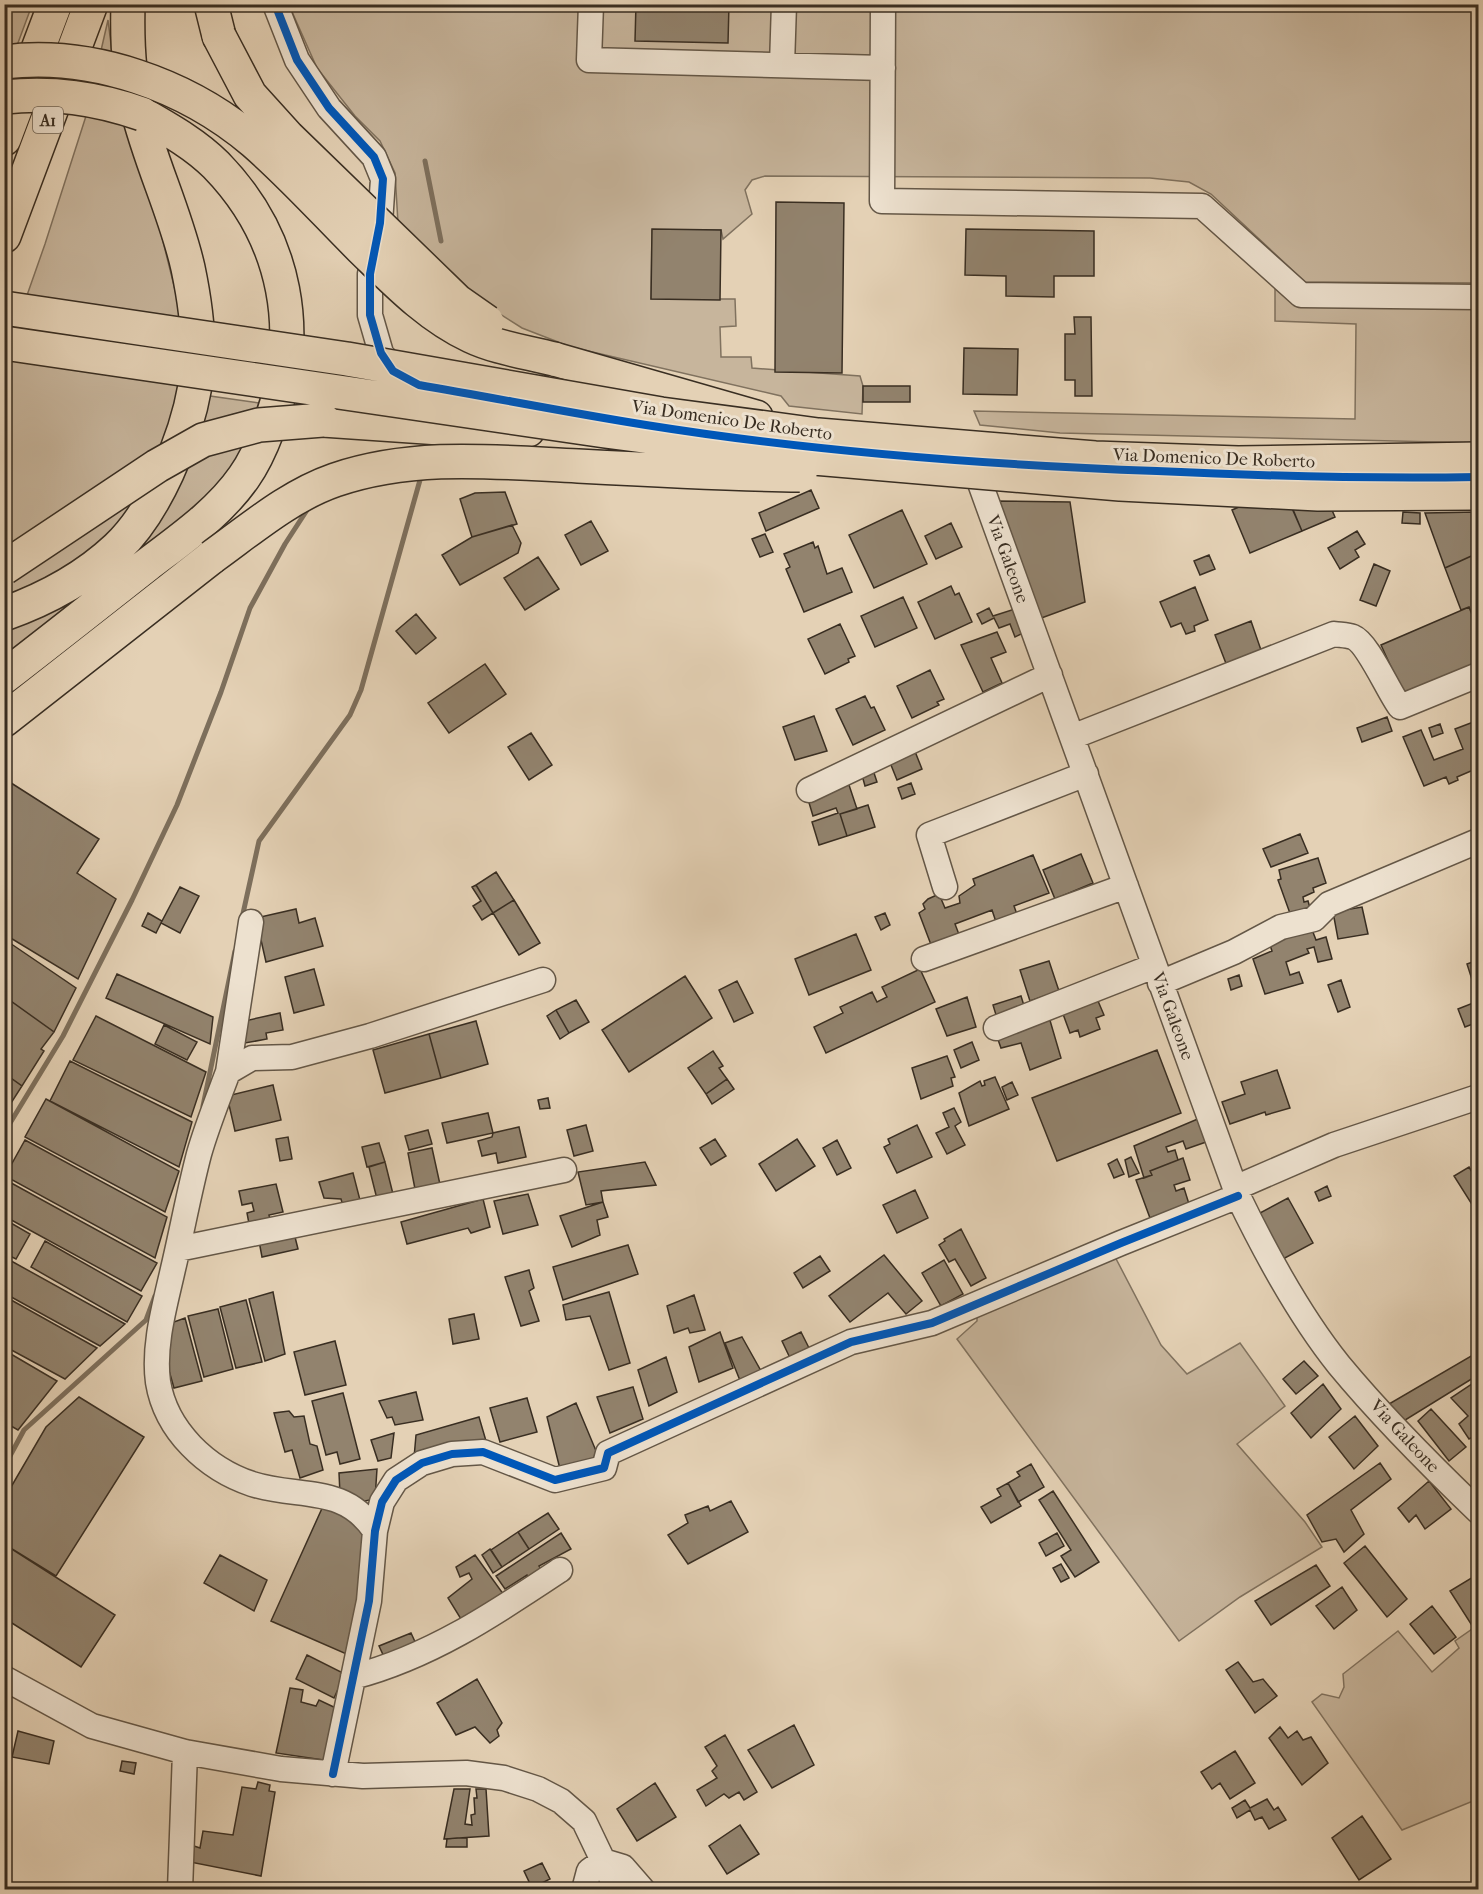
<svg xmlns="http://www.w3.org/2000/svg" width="1483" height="1894" viewBox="0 0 1483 1894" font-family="'IM FELL French Canon',serif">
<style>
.green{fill:#c7b59c;stroke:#80725f;stroke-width:1.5}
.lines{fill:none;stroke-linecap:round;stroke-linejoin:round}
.stream{stroke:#7d6f5c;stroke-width:5}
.building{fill:#92836e;stroke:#392e22;stroke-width:1.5}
.minor-casing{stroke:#645747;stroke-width:27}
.highway-casing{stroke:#392e22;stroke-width:36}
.minor{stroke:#ede1cf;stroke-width:24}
.highway{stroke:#e4d1b5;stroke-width:33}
.highway-bridge-casing{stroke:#392e22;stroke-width:36;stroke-linecap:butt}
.highway-bridge{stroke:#e4d1b5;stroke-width:33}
.cycleway-casing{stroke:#ede1cf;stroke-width:11}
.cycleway{stroke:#0057b8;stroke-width:8}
.labels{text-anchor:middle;stroke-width:6;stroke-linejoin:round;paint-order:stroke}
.shield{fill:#ede1cf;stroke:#6f6456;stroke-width:1.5}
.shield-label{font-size:16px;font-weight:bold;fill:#392e22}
.street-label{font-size:18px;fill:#392e22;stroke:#ede1cf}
</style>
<rect width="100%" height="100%" fill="#e4d1b5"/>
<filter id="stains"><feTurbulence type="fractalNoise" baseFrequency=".00333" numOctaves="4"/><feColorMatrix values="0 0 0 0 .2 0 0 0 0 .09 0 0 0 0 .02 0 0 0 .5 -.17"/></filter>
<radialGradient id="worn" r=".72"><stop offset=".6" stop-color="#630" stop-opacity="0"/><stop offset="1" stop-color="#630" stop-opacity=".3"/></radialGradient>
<path class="green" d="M5 5H32L5 78Z
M289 5H1478V283L1305 282 1211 194 1189 182 1150 178 765 176 752 180 745 190 752 214 723 239 721 230H652L651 299H735L736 326 720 327 721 357H751L752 368 860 376 863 386 862 414 789 406 781 396 571 347 522 328 465 292 398 223 395 173 380 141 355 116 317 68Z
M108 20 116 85 147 177 180 310 182 392 266 404 226 482 5 665V358L45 244 86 116Z
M1275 287 1478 304V443L1060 433 980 425 974 411 1355 419 1356 324 1275 321Z
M1113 1253 1161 1345 1187 1374 1240 1343 1285 1406 1237 1444 1305 1522 1322 1547 1240 1597 1179 1641 957 1339 977 1321V1311Z
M1478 1625V1799L1402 1830 1312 1702 1322 1694 1339 1698 1344 1687 1343 1674 1398 1631 1432 1672 1459 1648 1455 1641Z"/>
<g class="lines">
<path class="stream" d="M425 161 441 241
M242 918 259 841 350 715 361 690 420 480
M203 1106 235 951
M4 1133 63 1036 132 900 177 805 221 692 250 608 285 544 309 507
M4 1467 24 1430 146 1320 155 1296"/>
</g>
<path class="building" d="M636 4H729L728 43 635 41Z
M776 202 844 203 842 373 775 372Z
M652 229 721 230 720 300 651 299Z
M966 229 1094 231V276H1054V297L1006 296V276L965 275Z
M1074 317H1091L1092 396H1075V380H1065V334H1075Z
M964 348 1018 349 1017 395 963 394Z
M863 386H910V402H863Z
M1284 488 1302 531 1250 553 1232 510Z
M811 490 819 508 766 531 759 513Z
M505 492 517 524 472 537 460 499 475 493Z
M1324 492 1335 517 1302 531 1291 506Z
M996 501 1070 502 1085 602 1036 620Z
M902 510 927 564 874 588 849 535Z
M1403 512 1420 513V524L1402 523Z
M1478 512V553L1445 568 1425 513Z
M591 521 608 551 581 565 565 535Z
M951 523 962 547 936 559 925 536Z
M512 525 521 543 518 553 460 585 442 555 472 537Z
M1357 531 1365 544 1355 550 1359 557 1340 569 1328 548Z
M765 534 773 552 760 557 752 539Z
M813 542 815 548 818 546 827 574 842 568 852 592 804 612 786 569 790 567 784 554Z
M1478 553V620L1475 621 1469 607 1461 610 1445 568Z
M1209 555 1215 569 1200 575 1194 561Z
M538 557 559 589 525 610 504 578Z
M1374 564 1390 571 1376 606 1360 600Z
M951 586 955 595 959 593 972 622 935 639 918 602Z
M1195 587 1208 620 1194 626 1195 631 1186 634 1181 623 1171 627 1160 602Z
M903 597 917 628 875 647 861 616Z
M1469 607 1478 630V668L1406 700 1381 645Z
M989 608 993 616 1018 608 1023 633 1015 637 1010 624 999 628 994 618 982 624 977 614Z
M416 614 436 638 416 654 396 631Z
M1251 621 1262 653 1227 666 1215 635Z
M840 624 855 656 848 659 849 662 825 674 808 639Z
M997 632 1006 652 991 658 1002 683 983 692 961 645Z
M485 664 506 694 449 733 428 703Z
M930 670 944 699 937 702 939 705 912 718 897 686Z
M865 696 871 708 874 707 885 730 853 745 836 709Z
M814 716 827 751 795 760 783 727Z
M1387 717 1392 731 1362 742 1357 728Z
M1476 721 1478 727V768L1457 777 1458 780 1449 784 1446 777 1424 786 1403 737 1421 730 1434 760 1463 749 1455 729Z
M1440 724 1443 733 1432 737 1429 728Z
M531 733 552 765 529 780 508 747Z
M912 744 922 769 897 780 887 755Z
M871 764 877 782 865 786 860 768Z
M8 781 99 839 77 873 116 899 78 979 4 934V786Z
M848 782 857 809 840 814 847 836 819 845 812 822 838 813 836 808 813 816 807 796Z
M911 783 915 794 902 799 898 788Z
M868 805 875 827 847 836 840 814Z
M1300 834 1308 853 1271 867 1263 849Z
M1081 854 1093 883 1055 899 1043 870Z
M1033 855 1049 893 1014 906 1019 920 998 928 992 910 955 924 960 937 933 950 919 913 925 909 923 904 928 899 939 894 945 908 960 903 959 896 975 885 973 879Z
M1318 858 1326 883 1313 888 1314 892 1303 897 1304 902 1308 901 1310 908 1292 919 1278 880 1281 879 1279 870Z
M496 872 514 900 493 913 476 885Z
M476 885 493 913 482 920 473 906 481 901 472 887Z
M180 887 199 896 180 933 161 923Z
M514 900 540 943 519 955 493 913Z
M1362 907 1368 934 1338 939 1333 912Z
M296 909 299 923 315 918 323 946 266 962 256 918Z
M148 913 162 921 156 933 142 926Z
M885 913 890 925 881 930 875 917Z
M1311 927 1316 940 1326 937 1332 959 1318 962 1314 947 1307 949 1309 953 1286 962 1290 975 1299 972 1303 983 1265 994 1253 959 1272 951 1269 942Z
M856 934 871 970 809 995 795 959Z
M4 939 76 988 54 1032 4 996Z
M1478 960V984L1474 986 1467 964Z
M1049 961 1059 991 1030 1001 1020 970Z
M314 969 324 1005 294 1013 285 977Z
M920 969 935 1002 826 1053 814 1027 843 1013 840 1007 872 992 877 1002 887 997 882 987Z
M117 974 213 1017 210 1044 106 998Z
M1239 975 1242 986 1231 990 1228 979Z
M685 976 712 1018 629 1072 602 1030Z
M1341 980 1350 1007 1338 1012 1328 985Z
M737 981 753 1013 734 1022 719 990Z
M4 996 54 1032 41 1049 44 1051 22 1086 4 1073Z
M1021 996 1025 1009 996 1015 993 1005Z
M967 997 976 1027 947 1036 936 1009Z
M576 1000 589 1022 569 1033 556 1010Z
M1098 1001 1104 1015 1096 1018 1100 1029 1080 1037 1078 1030 1070 1033 1063 1014Z
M1478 1001V1022L1465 1027 1458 1009Z
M556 1010 569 1033 560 1039 547 1016Z
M280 1013 283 1030 266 1033 267 1039 245 1043 240 1022Z
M96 1016 206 1072 191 1117 73 1060Z
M1049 1017 1061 1058 1030 1070 1021 1043 1001 1048 996 1034Z
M476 1021 488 1064 441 1078 429 1034Z
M164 1025 197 1042 187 1060 155 1044Z
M429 1034 441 1078 385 1093 373 1050Z
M972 1042 979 1060 961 1068 954 1050Z
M1157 1050 1181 1113 1057 1161 1032 1098Z
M713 1051 723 1066 719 1068 727 1079 706 1094 688 1068Z
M947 1056 955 1077 951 1078 953 1086 921 1099 912 1068Z
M70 1061 192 1122 179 1167 50 1101Z
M1277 1070 1290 1108 1266 1115 1265 1112 1230 1124 1222 1102 1245 1094 1241 1082Z
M4 1073 22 1086 4 1114Z
M995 1077 1009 1109 969 1126 959 1093 980 1081 982 1086 985 1085 984 1081Z
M727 1079 734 1089 712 1104 706 1094Z
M1012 1082 1018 1095 1007 1100 1002 1087Z
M273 1085 281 1120 235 1131 227 1096Z
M548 1098 550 1108 540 1109 538 1100Z
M46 1099 179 1171 165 1212 25 1137Z
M954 1108 961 1122 955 1126 965 1145 947 1154 936 1133 949 1127 943 1113Z
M488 1113 493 1133 447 1143 442 1123Z
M1200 1118 1209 1141 1186 1149 1183 1141 1166 1147 1168 1152 1175 1150 1178 1160 1150 1171 1152 1175 1144 1178 1134 1146Z
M586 1125 593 1151 574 1156 567 1130Z
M917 1125 932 1157 897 1173 884 1147 890 1144 888 1139Z
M519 1127 526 1157 498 1163 496 1153 482 1156 478 1141 492 1137 493 1133Z
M428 1130 432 1144 409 1150 405 1136Z
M288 1137 292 1159 280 1161 276 1139Z
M715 1139 726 1156 711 1165 700 1148Z
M797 1139 815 1166 776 1191 759 1164Z
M25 1140 167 1217 155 1258 5 1176Z
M837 1140 851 1168 837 1175 823 1148Z
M379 1143 385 1162 367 1167 362 1147Z
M432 1148 441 1189 416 1194 408 1153Z
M1131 1157 1139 1173 1129 1177 1125 1160Z
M1183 1158 1190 1180 1174 1185 1176 1191 1184 1188 1189 1204 1150 1218 1136 1180 1152 1175 1150 1171Z
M1117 1159 1124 1174 1114 1178 1108 1164Z
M385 1162 394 1198 378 1203 369 1167Z
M645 1162 656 1185 601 1191 603 1202 586 1205 578 1172Z
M1469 1167 1478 1182V1214L1454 1176Z
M353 1173 361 1204 344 1209 341 1199 324 1198 319 1182Z
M4 1179 157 1263 141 1291 4 1216Z
M276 1184 283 1212 269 1215 271 1224 250 1229 247 1213 254 1211 252 1203 242 1205 239 1191Z
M1327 1186 1331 1196 1319 1201 1315 1192Z
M915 1190 928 1218 897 1233 883 1205Z
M528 1194 538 1225 503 1234 494 1201Z
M1288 1198 1313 1243 1283 1259 1258 1214Z
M483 1199 490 1227 471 1233 468 1228 407 1244 401 1222Z
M603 1202 608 1217 597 1220 600 1235 572 1247 560 1216Z
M4 1219 30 1234 16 1259 4 1253Z
M961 1229 986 1278 971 1286 955 1259 949 1262 939 1245 945 1241 944 1239Z
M294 1233 298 1249 262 1257 259 1241Z
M45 1241 142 1296 127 1322 31 1267Z
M628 1245 638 1274 563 1300 553 1267Z
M884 1255 922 1301 906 1314 888 1293 850 1322 829 1296Z
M820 1256 830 1271 803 1288 794 1273Z
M4 1257 125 1324 100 1346 4 1293Z
M944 1260 963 1294 941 1306 922 1273Z
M529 1270 534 1288 529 1291 539 1321 521 1326 505 1277Z
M273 1292 285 1354 265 1361 249 1299Z
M609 1292 630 1363 609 1370 590 1316 566 1320 563 1305Z
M694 1295 705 1330 690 1333 688 1328 674 1333 667 1306Z
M4 1296 97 1348 65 1379 4 1346Z
M246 1300 262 1362 236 1368 220 1307Z
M218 1309 233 1369 204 1377 188 1316Z
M474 1314 479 1339 453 1344 449 1319Z
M185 1318 202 1381 174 1388 164 1353 171 1323Z
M720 1332 733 1368 699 1382 689 1347Z
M801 1332 812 1354 790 1358 782 1341Z
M742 1337 765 1378 743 1388 725 1343Z
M335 1341 346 1385 305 1395 294 1352Z
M4 1350 57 1381 18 1430 4 1422Z
M1478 1352V1375L1402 1422 1389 1404Z
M666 1357 677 1392 649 1406 638 1370Z
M1304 1361 1318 1376 1296 1394 1283 1379Z
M1478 1380V1434L1469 1439 1459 1424 1468 1416 1451 1398Z
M1323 1384 1341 1409 1311 1438 1291 1413Z
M633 1387 643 1419 610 1433 597 1397Z
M416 1392 423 1420 395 1425 392 1417 387 1418 379 1401Z
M343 1393 360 1459 340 1464 337 1452 326 1455 312 1401Z
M79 1397 144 1437 56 1576 4 1544V1499L46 1427Z
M527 1398 537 1432 500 1442 490 1408Z
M576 1403 599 1458 561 1473 547 1417Z
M1431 1409 1466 1447 1449 1461 1418 1421Z
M289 1411 294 1417 304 1416 310 1444 317 1446 323 1470 300 1478 292 1450 285 1452 274 1413Z
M1355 1416 1378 1446 1354 1469 1329 1437Z
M479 1417 486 1441 414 1458 416 1435Z
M394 1433 391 1458 378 1461 371 1440Z
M1380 1463 1391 1479 1351 1510 1364 1534 1344 1552 1336 1539 1322 1542 1307 1515Z
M1031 1464 1044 1487 1018 1502 1008 1483 1020 1476 1017 1472Z
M377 1469 375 1499 355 1503 340 1494 339 1473Z
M1429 1481 1451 1509 1425 1529 1416 1515 1409 1522 1398 1508Z
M1008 1483 1021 1506 991 1523 981 1507 1001 1496 997 1489Z
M1053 1491 1099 1562 1075 1577 1061 1556 1071 1550 1039 1500Z
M731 1501 748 1532 688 1564 668 1535 688 1523 685 1515 708 1506 710 1511Z
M324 1504 354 1518 364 1531 363 1594 351 1656 271 1621Z
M548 1513 559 1529 529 1549 518 1532Z
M518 1532 529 1549 502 1567 491 1550Z
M561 1533 571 1549 539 1566 544 1573 531 1581 527 1575 505 1589 496 1576Z
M1057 1533 1064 1546 1046 1556 1039 1543Z
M4 1544 115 1615 81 1667 4 1618Z
M1365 1546 1407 1599 1387 1617 1344 1563Z
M490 1549 502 1567 493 1573 482 1555Z
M220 1555 267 1580 254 1611 204 1583Z
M475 1555 504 1595 464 1624 448 1598 472 1579 469 1573 460 1577 456 1567Z
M1061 1564 1069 1578 1061 1582 1053 1568Z
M1316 1565 1330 1586 1271 1625 1255 1601Z
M1478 1574V1635L1450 1591Z
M1342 1587 1357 1610 1334 1629 1316 1606Z
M1432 1606 1456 1637 1434 1654 1410 1624Z
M411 1633 417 1646 385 1659 379 1646Z
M307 1655 345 1674 334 1698 296 1679Z
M1238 1662 1253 1682 1263 1679 1277 1696 1255 1713 1226 1670Z
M477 1679 502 1723 497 1730 499 1736 490 1743 475 1727 456 1735 437 1703Z
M290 1688 303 1690 301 1702 316 1706 319 1700 340 1710 330 1761 276 1753Z
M794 1725 814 1765 772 1788 748 1750Z
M1280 1727 1288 1738 1297 1731 1303 1740 1311 1737 1328 1763 1302 1785 1269 1738Z
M18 1731 54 1741 49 1764 12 1757Z
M725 1735 757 1792 744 1800 739 1792 729 1798 724 1794 706 1806 697 1790 717 1778 712 1771 717 1766 705 1747Z
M1235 1751 1255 1783 1230 1799 1220 1783 1212 1789 1201 1772Z
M122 1761 136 1763 134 1774 120 1771Z
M258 1782 270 1785 269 1791 275 1792 261 1876 190 1862 194 1846 200 1848 203 1831 233 1835 242 1787 256 1789Z
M655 1783 676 1817 637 1841 617 1809Z
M454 1789H470L465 1824 472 1825 471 1815 475 1814 474 1798H477L476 1789H486L489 1836 444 1839Z
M1267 1799 1274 1810 1278 1807 1286 1820 1269 1829 1262 1817 1255 1820 1250 1810 1237 1818 1232 1808 1245 1800 1250 1808Z
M1362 1816 1391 1859 1359 1880 1332 1838Z
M740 1825 759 1854 727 1874 709 1846Z
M457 1838H467V1847H446L447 1839Z
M542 1863 550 1879 532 1888 524 1871Z"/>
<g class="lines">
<g class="minor-casing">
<path id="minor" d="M275 4 297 60 329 108 374 157 383 179 380 223 370 274V315L381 353 396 373
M591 4 589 60 883 68
M883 4 882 201 1202 206 1301 295 1478 297
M782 65 784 4
M972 461 1238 1196C1266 1254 1299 1315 1339 1365 1382 1417 1430 1465 1478 1511
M1072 737 1334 634C1340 635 1347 635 1353 637 1368 643 1388 691 1400 707L1478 675
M809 790 1050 675
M945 887 929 835 1086 774
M924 959 1126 886
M1160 983 1234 952 1281 927 1314 919 1329 904 1478 841
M996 1028 1154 966
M228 1072 251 922
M1235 1188 1334 1145 1478 1097
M178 1249 564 1170
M375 1531C344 1484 299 1499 252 1484 207 1469 166 1431 158 1382 153 1345 165 1305 173 1269 182 1231 189 1192 199 1154 207 1126 218 1099 228 1072L252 1058 292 1057 370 1036 543 980
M353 1677C430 1657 494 1614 560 1570
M4 1678 92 1726 185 1752 281 1769 363 1776 466 1773 504 1778 538 1789 561 1801 584 1821 617 1890
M333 1774 369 1601 375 1531 382 1502 396 1480 422 1463 452 1454 483 1452 555 1480 604 1468 608 1453 851 1342 932 1323 1121 1243 1238 1196
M180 1890 185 1752
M584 1890 589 1871 603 1861 623 1867 643 1890"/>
</g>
<g class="highway-casing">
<path id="highway" d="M211 4 219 36
M4 139 55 4
M4 236 91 4
M554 359 756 417
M323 420 469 430H528
M4 614C46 599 85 578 117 548 156 511 186 438 195 386 202 348 196 306 188 268 176 214 150 162 137 108 128 75 127 39 128 4
M4 677C52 640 100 602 147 565 181 539 219 513 244 477 254 463 262 445 268 429 305 335 287 238 216 165 195 144 168 129 142 114
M4 720 212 557"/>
</g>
<use href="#minor" class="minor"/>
<use href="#highway" class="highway"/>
<g class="highway-bridge-casing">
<path id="highway-bridge" d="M219 36 250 95 288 137 457 301 487 322
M4 62C92 51 187 85 254 142 291 174 326 213 361 248 394 280 428 316 471 336 496 348 527 352 554 359
M4 97C53 92 96 98 142 114
M4 308 347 359 661 414 818 435 1095 458 1238 463 1478 459
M4 343 605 431 814 458 1120 484 1318 494 1478 493
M212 557C251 529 289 496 335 480 414 453 496 462 578 466 652 470 726 474 800 475
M4 568 157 466 203 440 259 425 323 420"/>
</g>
<use href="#highway-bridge" class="highway-bridge"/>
<g class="cycleway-casing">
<path id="cycleway" d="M275 4 297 60 329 108 374 157 383 179 380 223 370 274V315L381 353 393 371 419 385C495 398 570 413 646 425 815 452 987 465 1157 471 1264 476 1371 479 1478 477
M333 1774 369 1601 375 1531 382 1502 396 1480 422 1463 452 1454 483 1452 555 1480 604 1468 608 1453 851 1342 932 1323 1121 1243 1238 1196"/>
</g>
<use href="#cycleway" class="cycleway"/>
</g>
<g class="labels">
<rect class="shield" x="33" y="107" width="30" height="26" rx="4.5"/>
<g class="shield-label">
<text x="48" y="126">A1</text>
</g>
<g class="street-label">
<text transform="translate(732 420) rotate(8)" y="6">Via Domenico De Roberto</text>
<text transform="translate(1214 458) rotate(2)" y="6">Via Domenico De Roberto</text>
<text transform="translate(1008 559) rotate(70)" y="6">Via Galeone</text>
<text transform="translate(1173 1016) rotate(70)" y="6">Via Galeone</text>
<text transform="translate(1405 1436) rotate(47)" y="6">Via Galeone</text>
</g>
</g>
<rect width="1483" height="1894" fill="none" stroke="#e4d1b5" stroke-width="24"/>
<rect x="6" y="6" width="1471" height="1882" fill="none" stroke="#392e22" stroke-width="3"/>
<rect x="12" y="12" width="1459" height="1870" fill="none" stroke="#392e22" stroke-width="1.5"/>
<rect width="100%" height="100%" filter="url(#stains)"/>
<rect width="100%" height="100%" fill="url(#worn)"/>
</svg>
